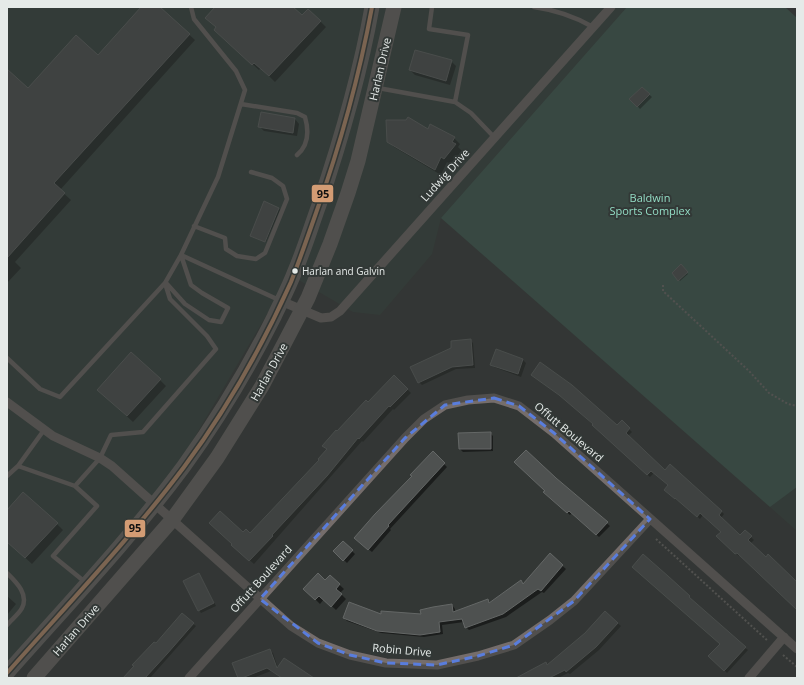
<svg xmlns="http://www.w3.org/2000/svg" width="804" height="685" viewBox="0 0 804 685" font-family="'Open Sans',sans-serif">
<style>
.built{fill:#34413c}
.green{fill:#3e5e53}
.shadow{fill:#0007}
.building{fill:#4e5150;stroke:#646766}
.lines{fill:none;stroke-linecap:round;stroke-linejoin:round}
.path{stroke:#77716f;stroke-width:2;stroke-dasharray:2 2;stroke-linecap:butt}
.service{stroke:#756d6b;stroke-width:4.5}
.minor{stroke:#756d6b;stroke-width:9}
.primary{stroke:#746e6b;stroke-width:15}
.bus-1-casing{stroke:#323836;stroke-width:7}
.bus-1{stroke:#d39c74;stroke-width:4}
.marked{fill:none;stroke:#597ddd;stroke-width:3;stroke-dasharray:8 5;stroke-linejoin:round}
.bus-dot{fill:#e5eae8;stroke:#323836;stroke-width:1.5}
.labels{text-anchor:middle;stroke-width:4;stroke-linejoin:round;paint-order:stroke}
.bus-label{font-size:10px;fill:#e5eae8;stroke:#323836;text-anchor:start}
.street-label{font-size:11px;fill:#e5eae8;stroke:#323836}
.park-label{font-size:11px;fill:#93ddc5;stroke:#323836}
.line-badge{stroke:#323836;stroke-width:1.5}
.pale-badge-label{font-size:11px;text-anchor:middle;font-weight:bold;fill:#111}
</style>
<rect width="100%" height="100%" fill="#333735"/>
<path class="built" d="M7 7H627L441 218 432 254 380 315 353 312 287 273 270 309 180 462 134 520 7 664Z
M797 487V531L770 507Z"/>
<path class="green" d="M627 7H785L797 18V487L770 507 441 218Z"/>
<path class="shadow" d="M143 7H159L195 40 60 190 71 200 15 262 21 268 7 283V70L28 89 98 56Z
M216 7H292L302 17 320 21 326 27 275 82 261 68 259 70 221 36 217 28Z
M451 61 456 66 450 85 415 75 410 70Z
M642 88 652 97 640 109 631 99Z
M295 119 299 124 297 136 264 131 259 126Z
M428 131 454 138 460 144 458 147 462 151 450 164 447 162 441 175 394 147 388 141Z
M279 208 280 210 266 242 252 237Z
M681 266 688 274 680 281 673 273Z
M470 340 473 343 475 368 456 369 422 385 419 382Z
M496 351 523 360 526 363 521 377 494 367 492 364Z
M394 376 411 393 394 410 393 409 363 442 362 441 254 564 233 545 243 533 250 534 321 460 337 433Z
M160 380 166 386 133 422 105 396Z
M563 397 618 426 622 422 632 432 628 436 665 471 721 511 724 514 721 518 740 536 745 531 754 540 750 544 797 583V609L740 555 739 556 718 536 722 532 703 515 700 519 679 500 678 501 668 492 669 486 654 473 650 477Z
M490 433 493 436V451L463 452 460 449Z
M433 453 447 467 390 529 391 530 372 552 358 541Z
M555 479 610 526 599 537 572 513 570 515 547 495Z
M7 511 57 524 63 530 32 564 7 541Z
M343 542 355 554 347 563 335 551Z
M550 555 566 569 544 593 542 592 506 617 469 630 466 627 464 622 442 625 443 634 424 637 381 633 347 621 344 618 382 615 422 616 452 605 455 609V612L488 601 491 603 524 585Z
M330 576 344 589 340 593 346 599 336 610 324 599 320 604 305 589 325 582Z
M201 577 216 606 201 613 199 610Z
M7 596 16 604 7 615Z
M605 612 621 626 599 650 570 674 568 673 558 678H518L546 663 548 666 585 634Z
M193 624 196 626 150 678H125L156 645Z
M721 644 745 648 748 650 727 673 710 656Z
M269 650 273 653 278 668 312 678H282L271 671 253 678H239Z"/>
<path class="building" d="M141 7H160L190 34 54 183 65 193 7 258V69L28 88 76 35 98 55Z
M215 7H293L302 15 308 9 321 21 269 76 254 63 252 65 214 30 216 27 205 18Z
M415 50 452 60 446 81 409 70Z
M642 87 650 94 637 107 629 99Z
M261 112 295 118 293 133 258 127Z
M408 117 428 129 430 124 455 137 452 142 456 144 444 159 441 157 435 170 387 142 386 120H406Z
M264 201 279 208 265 242 250 236Z
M681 264 688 272 678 281 672 273Z
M471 339 473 365 452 367 418 383 410 367 451 348V341Z
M496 349 523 359 518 374 490 365Z
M131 352 161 379 127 416 97 390Z
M540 362 572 385 617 425 622 420 630 428 626 433 665 470 670 464 722 511 719 515 740 535 745 530 752 536 748 540 766 557 768 554 797 582V610L737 553 735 554 716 536 721 532 700 513 697 517 675 498V499L664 490 668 485 651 471 647 475 592 425 593 424 559 395 531 375Z
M394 375 408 389 390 407 389 406 359 439 358 438 327 476 272 535 273 536 249 561 231 545 232 544 209 523 220 511 243 532 246 529 250 533 319 460 318 459 327 449 322 446 336 430 337 431 366 400 368 402Z
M491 432V449H459L458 433Z
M526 450 556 478 608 522 596 535 569 511 567 513 543 492 545 491 514 462Z
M433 451 445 463 388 525 389 526 368 550 354 538 375 514 412 476 410 475Z
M23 492 58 523 25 558 7 542V510Z
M343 541 353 550 343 561 333 551Z
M550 553 563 565 541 591 538 589 503 614 465 628 462 619 439 622 440 632 420 635 377 631 343 618 349 602 381 614V611L421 614 420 610 433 607 452 604 453 612 488 599 489 603 521 580 523 584Z
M643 554 668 576 690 596 689 597 746 647 724 671 708 656 720 644 632 567Z
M199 573 214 603 198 611 183 581Z
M318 573 325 580 330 575 340 584 336 589 342 594 331 607 319 596 315 600 303 589Z
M605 611 618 623 596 647 566 672 565 670 549 678H516L546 662 547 665 585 633Z
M182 613 194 623 167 654 145 678H123L134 666 132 665 154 642 156 643Z
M270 649 277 668 284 658 314 678H282L267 668 242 678H238L232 663Z"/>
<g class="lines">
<path class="path" d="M663 285V291L749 371 769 393 788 404 797 406
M656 539 768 641
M783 655 797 667"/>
<path class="service" d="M432 7 429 29 468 35 455 102
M534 7C555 10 574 16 593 27
M378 88 455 102 471 113 494 137
M241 104 297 113 305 117C309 131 309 145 297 155
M194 226 225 238 226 249 237 256 256 259 265 253 287 199 283 186 272 178 251 172
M181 255 279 300
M167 284 185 304 209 320 221 322 228 308 202 293 191 285 181 255
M7 358 40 389 60 397 165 283 181 255 218 177 245 90 236 71 194 19 191 7
M44 430 18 466 75 486
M7 476 18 466
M7 573C16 582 29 594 22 608 19 614 11 620 7 625
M85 582 53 556 97 506 75 486 100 458 111 435 143 432 216 349 207 336 170 299 165 283"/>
<path class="minor" d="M281 301 321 318 331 317 340 311 611 7
M7 402 53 436 100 458 112 466 291 626 318 643 350 655 386 663 437 665 478 656 514 645 550 620 574 601 650 519
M189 678 405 438 424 419 445 405 468 400 494 398 519 406 554 433 797 649
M749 678 784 637"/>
<path class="primary" d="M7 673C67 605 130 539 184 466 218 419 248 369 274 317 281 302 289 287 295 271 304 250 311 227 319 205 341 140 360 75 372 7
M34 678 172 520 217 458 262 386 308 298 330 244 348 193 358 161 394 7"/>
<g class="bus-1-casing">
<path id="bus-1" d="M7 673C67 605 130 539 184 467 226 410 262 347 291 282 300 259 308 236 316 213 340 146 359 77 372 7"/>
</g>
<use href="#bus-1" class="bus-1"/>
</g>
<path d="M0 0H804V685H0ZM494 398 519 406 554 433 650 519 574 601 514 645 478 656 437 665 386 663 350 655 318 643 260 599 405 438 445 405Z" fill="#333735" fill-opacity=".55" fill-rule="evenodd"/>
<path class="marked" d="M494 398 519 406 554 433 650 519 574 601 514 645 478 656 437 665 386 663 350 655 318 643 260 599 405 438 445 405Z"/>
<circle class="bus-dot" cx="295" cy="271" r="3.5"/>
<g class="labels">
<g class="bus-label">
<text x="302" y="275">Harlan and Galvin</text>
</g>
<g class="street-label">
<text transform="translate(380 69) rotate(-77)" y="4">Harlan Drive</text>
<text transform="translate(445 175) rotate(-48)" y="4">Ludwig Drive</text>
<text transform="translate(269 372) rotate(-61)" y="4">Harlan Drive</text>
<text transform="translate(569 432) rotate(40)" y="4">Offutt Boulevard</text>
<text transform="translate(261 579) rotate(-48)" y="4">Offutt Boulevard</text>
<text transform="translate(76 630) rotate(-49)" y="4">Harlan Drive</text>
<text transform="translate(402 650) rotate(5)" y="4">Robin Drive</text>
</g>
<g class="park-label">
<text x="650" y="202">Baldwin<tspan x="650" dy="13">Sports Complex</tspan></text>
</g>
</g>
<g class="line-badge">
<rect x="311" y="184" width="23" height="19" rx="4" fill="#d39c74"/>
<rect x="124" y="519" width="22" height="19" rx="4" fill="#d39c74"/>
</g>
<g class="pale-badge-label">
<text x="323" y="198">95</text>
<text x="135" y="532">95</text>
</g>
<rect width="804" height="685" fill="none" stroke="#e5eae8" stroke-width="16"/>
</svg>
